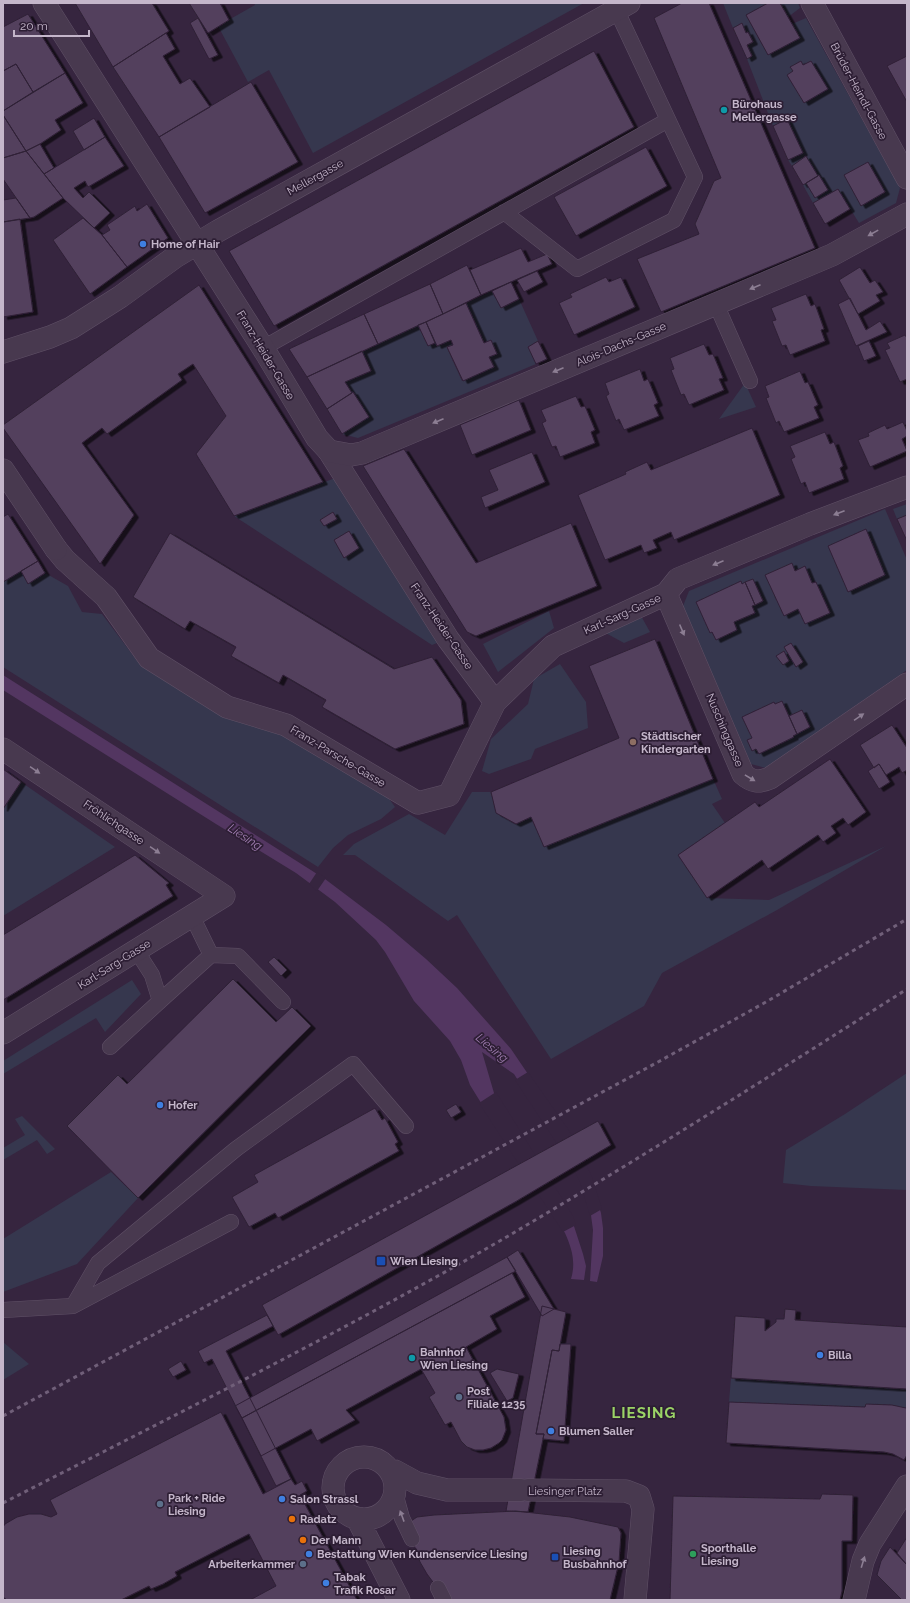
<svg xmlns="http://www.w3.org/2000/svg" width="910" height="1603" viewBox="0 0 910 1603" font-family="Raleway,sans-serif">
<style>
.green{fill:#36374e}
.water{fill:#533661}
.pier{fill:#36253f}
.building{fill:#533f5d;stroke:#2f2036;filter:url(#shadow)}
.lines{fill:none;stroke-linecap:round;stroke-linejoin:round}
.service-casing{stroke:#605167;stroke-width:16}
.pedestrian-casing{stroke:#605167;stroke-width:23}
.minor-casing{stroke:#605167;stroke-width:23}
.service{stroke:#48394f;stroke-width:15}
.pedestrian{stroke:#48394f;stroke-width:22}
.minor{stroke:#48394f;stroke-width:22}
.rail{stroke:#705f79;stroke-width:3;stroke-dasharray:4 4;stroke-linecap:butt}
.oneway{fill:#8c7e93}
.culture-dot{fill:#0f9aa8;stroke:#2d1e34;stroke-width:1.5}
.shop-dot{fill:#3f7fe0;stroke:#2d1e34;stroke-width:1.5}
.education-dot{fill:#8d6e63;stroke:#2d1e34;stroke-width:1.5}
.transit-dot{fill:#1a4fb4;stroke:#2d1e34;stroke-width:1.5}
.service-dot{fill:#5c6f8a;stroke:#2d1e34;stroke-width:1.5}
.food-dot{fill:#e8710a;stroke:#2d1e34;stroke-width:1.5}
.leisure-dot{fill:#2e9e5b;stroke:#2d1e34;stroke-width:1.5}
.labels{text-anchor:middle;stroke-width:3.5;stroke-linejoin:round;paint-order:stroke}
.street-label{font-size:11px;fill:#c4b6ca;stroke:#2d1e34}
.poi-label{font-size:11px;font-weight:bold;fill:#c4b6ca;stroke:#2d1e34;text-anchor:start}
.water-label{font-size:12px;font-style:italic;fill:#a07db1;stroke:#2d1e34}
.district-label{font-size:15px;font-weight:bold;letter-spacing:1px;fill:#9bd466;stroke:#2d1e34}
</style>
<defs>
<filter id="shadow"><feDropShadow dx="4.5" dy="2.5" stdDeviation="0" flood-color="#0009"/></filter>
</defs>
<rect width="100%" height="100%" fill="#36253f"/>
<path class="green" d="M254 3H584L313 153 269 70 248 82 218 26 255 5Z
M723 3H768L746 15 768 55 800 38 792 24 806 18 900 188 896 203 859 223 838 189 813 203 803 185 806 183 815 198 828 190 806 157 792 166 788 160 802 153 787 120 773 126 747 59 752 56 747 45 753 42 748 32 746 33 742 23 733 28Z
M780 3H798L800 8 788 17Z
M492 291 501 308 519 299 538 341 528 347 536 364 358 438 342 434 352 393 345 382 371 371 362 351 418 325 428 346 435 343 437 346 451 340 453 345 447 348 462 381 493 367 489 357 497 354 491 340 484 343 466 303Z
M745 383 756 407 719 419Z
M338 477 442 641 432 645 234 516Z
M907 504V515L897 519 893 509Z
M885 509 907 560V670L766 768 751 764 683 606 689 591Z
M21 571 28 584 45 573 68 586 82 612 102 614 141 666 225 717 282 732 385 793 395 807 381 819 348 835 333 848 318 867 3 667V582Z
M549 611 554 628 498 672 483 644Z
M640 614 650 632 624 643 602 631Z
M560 664 586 702 588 728 535 749 531 759 489 774 482 771 491 739 528 704 534 679Z
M713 779 722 799 712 804 725 823 678 855 707 898 769 900 886 846 777 910 662 973 644 1006 551 1059 457 915 448 921 355 855H343L354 844 409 814 445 835 472 792H491L496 813 516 824 531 817 544 846Z
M21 782 115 847 3 916V809Z
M132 980 141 994 105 1032 96 1018 3 1074V1061Z
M907 1073V1190L811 1186 783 1183 786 1150 845 1114Z
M22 1116 55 1149 47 1154 37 1140 3 1160V1148L25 1135 15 1119Z
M111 1172 138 1198 77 1264 3 1292V1239Z
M3 1342 29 1364 3 1380Z
M731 1378 907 1389V1409L892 1405 866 1404 865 1407 729 1402Z"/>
<path class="water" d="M3 675 325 879 386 925 426 959 457 988 511 1049 570 1136 590 1178 601 1213 603 1228V1256L597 1282 590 1281 593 1230 590 1208 582 1181 514 1074 482 1052 494 1093 571 1217 583 1254 586 1266 584 1280 571 1279C576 1262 572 1249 565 1233L478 1098 470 1085 461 1060 450 1041 414 1001 385 952 376 940 335 902 296 873 216 824 3 690Z"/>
<path class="pier" d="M317 872 326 878 317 891 309 884Z
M528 1072 572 1135 592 1177 602 1209 590 1216 580 1182 573 1168 515 1080Z
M496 1092 573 1216 576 1225 563 1232 479 1103Z"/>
<path class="building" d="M75 3H152L169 31 113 67Z
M189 3H220L229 20 208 33Z
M682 3H709L815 248 661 312 637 259 699 234 695 224 714 181 721 178 654 18Z
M768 3H780L800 38 768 55 746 15Z
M28 14 65 73 33 92 16 64 3 71V27Z
M198 18 218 55 209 59 190 23Z
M742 23 746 33 748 32 753 42 747 45 752 56 747 59 733 28Z
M166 33 175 49 163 56 180 84 190 78 210 107 159 137 113 67Z
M594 51 634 127 274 326 229 251Z
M907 56V102L887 66Z
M801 61 803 65 811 61 828 89 804 103 787 75 793 71 790 67Z
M16 64 33 92 3 111V71Z
M65 73 83 103 55 120 61 130 40 144 26 151 3 115V111Z
M251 82 298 162 205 213 159 137Z
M3 115 26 151 3 158Z
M94 118 105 137 84 150 73 131Z
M787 119 803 153 788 160 773 126Z
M105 137 124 166 88 187 85 181 74 188 83 198 89 192 110 213 94 228 63 198 44 174Z
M40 144 54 168 44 174 26 151Z
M646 147 667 186 576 236 554 197Z
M26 151 63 198 34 217 30 218 3 179V158Z
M806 156 818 176 803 185 792 166Z
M868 162 885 192 861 206 844 175Z
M819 175 828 190 815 198 806 183Z
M838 189 850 209 825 224 813 203Z
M16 198 30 218 3 222V200Z
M147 204 168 238 127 267 102 235 110 230 107 225 135 206 137 211Z
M83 218 102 235 127 267 90 294 53 240Z
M20 219 33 312 3 317V222Z
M521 248 528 262 547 254 552 264 481 295 470 270Z
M467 265 481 295 443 314 430 284Z
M860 267 870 283 875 280 883 292 876 295 880 301 858 314 839 280Z
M537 271 543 282 524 292 517 280Z
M606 277 609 282 621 277 635 307 574 335 559 303 572 297 570 294Z
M511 282 519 299 501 308 492 291Z
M430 284 443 314 378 344 364 314Z
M199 285 323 482 234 516 196 454 226 416 193 364 178 374 182 380 107 434 102 428 82 443 134 515 100 564 3 428V425Z
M806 294 811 306 815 304 824 329 821 330 825 341 790 355 786 345 782 346 772 321 776 320 771 308Z
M850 298 866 330 880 321 887 332 856 346 838 304Z
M466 303 484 343 491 340 497 354 489 357 494 367 463 381 447 347 453 345 451 340 437 346 426 322Z
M364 314 378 344 307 377 289 349Z
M426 322 435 343 428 346 418 325Z
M905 335 907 338V379L900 382 885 350 890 348 887 343Z
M538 341 547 359 536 364 528 347Z
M869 341 876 356 864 361 858 346Z
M704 344 709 355 713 354 723 378 719 379 724 390 689 405 684 394 681 395 671 370 674 369 670 358Z
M362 351 371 371 345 382 352 393 327 409 307 377Z
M640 369 644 381 648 379 658 403 654 405 659 416 624 430 619 419 616 421 606 396 609 394 605 383Z
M800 371 805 383 808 382 818 405 814 407 819 418 784 432 779 421 776 423 766 398 769 397 765 386Z
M353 392 369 417 342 434 327 409Z
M576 396 581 407 585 406 595 430 591 432 595 443 560 457 556 446 552 447 542 423 546 421 541 410Z
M519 400 531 430 472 455 460 425Z
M903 422 907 431V436L902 439 907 451 870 467 858 440 869 436 868 433 885 425 887 429Z
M752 428 780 495 674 540 671 532 653 540 657 548 644 553 641 545 605 560 578 495 626 474 625 472 647 462 651 470Z
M825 432 830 444 834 442 843 466 840 468 844 479 809 493 805 482 801 484 791 459 795 457 790 446Z
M404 449 476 563 571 523 597 586 476 636 467 632 363 466Z
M532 452 545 482 485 508 481 497 498 490 489 470Z
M333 512 337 519 324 526 320 520Z
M8 514 38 561 3 582V517Z
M907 515V541L897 519Z
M866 529 885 575 848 592 828 546Z
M349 531 359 548 344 558 334 540Z
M170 533 394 669 432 657 461 700 464 724 395 749 322 707 326 700 283 675 279 683 231 656 236 647 190 621 185 629 133 597Z
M38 561 45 573 28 584 21 571Z
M792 563 795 571 805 566 812 583 816 582 830 613 805 624 798 609 784 616 765 575Z
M753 579 763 601 755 605 745 582Z
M741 581 742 584 745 582 755 605 752 606 755 613 734 622 737 630 716 640 712 632 710 633 696 602Z
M655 639 713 779 544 847 531 817 516 824 496 813 491 792 619 738 589 666Z
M791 643 803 662 796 667 784 647Z
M784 651 789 661 783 665 776 656Z
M782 701 797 734 793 736 794 737 759 754 756 749 752 751 747 740 752 738 742 717 774 702 775 704Z
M802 710 810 727 797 734 789 716Z
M892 725 907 748V770L902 773 899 767 886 775 879 764 874 768 860 745Z
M830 759 866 812 848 825 843 818 831 826 836 833 823 842 818 835 768 869 762 860 707 898 678 855 755 802 759 807Z
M879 764 890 782 879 789 868 771Z
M3 769 21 782 3 809Z
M135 855 169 883 166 885 173 896 3 1000V935Z
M274 957 287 970 281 976 268 962Z
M233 979 276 1022 292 1007 311 1026 138 1198 67 1126 118 1075 127 1084Z
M456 1104 461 1112 451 1118 446 1110Z
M375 1108 382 1120 385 1118 398 1142 395 1144 399 1151 278 1218 275 1213 249 1227 232 1197 258 1182 254 1175Z
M598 1121 611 1145 515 1202 278 1335 262 1305Z
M518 1250 554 1309 542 1316 507 1257Z
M507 1257 516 1271 512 1273 242 1418 235 1406Z
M512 1273 525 1297 490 1316 497 1329 466 1347 504 1417 506 1430 502 1440 499 1443 491 1448 483 1450H475L467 1447 461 1441 451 1422 445 1425 429 1397 435 1393 421 1369 346 1410 355 1420 317 1441 311 1429 261 1456 242 1418Z
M542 1306 566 1312 559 1351 552 1350 536 1434H544L528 1512 506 1511Z
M785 1309 796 1310 795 1320 907 1327V1389L731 1378 735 1316 765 1318V1331L776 1322V1319H784Z
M267 1315 273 1326 226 1351 291 1479 276 1486 212 1359 204 1363 198 1351Z
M560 1344H571L564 1441 543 1439 544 1434H536L552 1350 559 1351Z
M181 1361 186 1370 173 1377 168 1369Z
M497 1369 519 1374 513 1398 507 1401 490 1373Z
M729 1402 865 1407 866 1404 892 1405 906 1408 907 1409V1455L904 1460 893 1454 884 1452 726 1443Z
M221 1412 263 1494 291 1479 295 1485 302 1481 307 1491 300 1495 357 1600H250L276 1586 249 1534 175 1572 177 1576 163 1584 151 1589 149 1586 121 1600H7L3 1597V1527L5 1524 17 1517 29 1514H41L51 1517 57 1514 50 1500Z
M822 1494 853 1495 852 1541H842V1591L840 1600H670L673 1496 820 1499Z
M516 1511 570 1517 618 1527 621 1533 619 1562 610 1600H449L441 1593 427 1574 420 1562 412 1539 411 1521 417 1517 434 1515Z
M907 1537V1565L897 1553Z
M890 1547 907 1565V1600H902L877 1575 881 1561Z"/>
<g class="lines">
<g class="service-casing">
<path id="service" d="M504 212 577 269 674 220 695 177 616 9
M716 304 750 381
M263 348 668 120
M136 950 152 975 160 1001 211 955 192 916
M211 955 238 956 283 1002
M110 1047 160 1001
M73 1306 98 1263 236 1149 353 1064 406 1126
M3 1310 73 1306 231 1222
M395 1493 402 1518 412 1539
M438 1588 444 1600"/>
</g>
<g class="pedestrian-casing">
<path id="pedestrian" d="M329 451 448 639 495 702
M56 549 65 560 106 597 149 658 227 707 286 725 418 803 449 795 495 702 553 646 666 594"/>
</g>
<g class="minor-casing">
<path id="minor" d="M44 3 263 348 317 438 329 451 351 455 362 453 832 255 907 214
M812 3 907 178
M3 352 50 337 71 328 120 297 175 257 218 231 629 3
M3 470 56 549
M907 487 810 524 678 579 666 594 743 774C752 782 759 783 770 778L907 684
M3 749 224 896 3 1033
M333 1488a31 31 0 1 1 62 0a31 31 0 1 1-62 0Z
M395 1471 417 1483 447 1490H521
M528 1490 626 1491 639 1496 643 1509 635 1600
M357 1518 399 1600
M854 1600 863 1561 870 1544 907 1486"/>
</g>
<use href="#service" class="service"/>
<use href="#pedestrian" class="pedestrian"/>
<use href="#minor" class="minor"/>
<path class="rail" d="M3 1416 658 1062 766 1002 907 919
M3 1503C169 1418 336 1335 498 1242 636 1161 772 1075 907 989"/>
</g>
<defs><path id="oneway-solid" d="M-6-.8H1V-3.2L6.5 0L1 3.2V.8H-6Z"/></defs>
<g class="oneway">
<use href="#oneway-solid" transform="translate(873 233) rotate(151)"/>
<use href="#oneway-solid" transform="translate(755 287) rotate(157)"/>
<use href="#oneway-solid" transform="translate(558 370) rotate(157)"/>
<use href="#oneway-solid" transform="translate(438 421) rotate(157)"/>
<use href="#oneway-solid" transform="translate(839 513) rotate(159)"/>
<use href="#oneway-solid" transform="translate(718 563) rotate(157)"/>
<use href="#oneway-solid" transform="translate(682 630) rotate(67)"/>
<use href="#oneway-solid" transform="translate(859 717) rotate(-34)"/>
<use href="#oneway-solid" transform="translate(35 770) rotate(34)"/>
<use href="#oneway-solid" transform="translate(750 778) rotate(31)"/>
<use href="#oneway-solid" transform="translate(155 850) rotate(34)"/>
<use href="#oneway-solid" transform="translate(402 1516) rotate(-110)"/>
<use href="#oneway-solid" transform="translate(863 1562) rotate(-73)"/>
</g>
<g class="culture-dot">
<circle cx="724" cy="110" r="4"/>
<circle cx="412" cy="1358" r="4"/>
</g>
<g class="shop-dot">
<circle cx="143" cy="244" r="4"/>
<circle cx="160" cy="1105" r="4"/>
<circle cx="820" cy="1355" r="4"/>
<circle cx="551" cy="1431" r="4"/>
<circle cx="282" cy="1499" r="4"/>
<circle cx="309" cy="1554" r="4"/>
<circle cx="326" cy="1583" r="4"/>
</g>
<circle class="education-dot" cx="633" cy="742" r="4"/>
<g class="transit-dot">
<rect x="376" y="1256" width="10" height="10" rx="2"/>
<rect x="551" y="1553" width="8" height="8" rx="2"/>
</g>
<g class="service-dot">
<circle cx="459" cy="1397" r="4"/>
<circle cx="160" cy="1504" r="4"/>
<circle cx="303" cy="1564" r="4"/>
</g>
<g class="food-dot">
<circle cx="292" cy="1519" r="4"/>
<circle cx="303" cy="1540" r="4"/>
</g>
<circle class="leisure-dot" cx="693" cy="1554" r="4"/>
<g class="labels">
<g class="street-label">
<text transform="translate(859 91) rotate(62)" y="4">Brüder-Heindl-Gasse</text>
<text transform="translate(315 177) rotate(-29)" y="4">Mellergasse</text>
<text transform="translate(621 344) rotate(-23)" y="4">Alois-Dachs-Gasse</text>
<text transform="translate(266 355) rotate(59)" y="4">Franz-Heider-Gasse</text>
<text transform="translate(622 614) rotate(-24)" y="4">Karl-Sarg-Gasse</text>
<text transform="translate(442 626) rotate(56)" y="4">Franz-Heider-Gasse</text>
<text transform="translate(725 730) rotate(67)" y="4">Nuschinggasse</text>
<text transform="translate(338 756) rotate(31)" y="4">Franz-Parsche-Gasse</text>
<text transform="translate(114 822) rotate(34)" y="4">Fröhlichgasse</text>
<text transform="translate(114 964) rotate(-32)" y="4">Karl-Sarg-Gasse</text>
<text x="565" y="1495">Liesinger Platz</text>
</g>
<g class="poi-label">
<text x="732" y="108">Bürohaus<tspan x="732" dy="13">Mellergasse</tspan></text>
<text x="151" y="248">Home of Hair</text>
<text x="641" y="740">Städtischer<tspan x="641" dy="13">Kindergarten</tspan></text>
<text x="168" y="1109">Hofer</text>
<text x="390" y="1265">Wien Liesing</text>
<text x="420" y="1356">Bahnhof<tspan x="420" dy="13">Wien Liesing</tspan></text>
<text x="828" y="1359">Billa</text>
<text x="467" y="1395">Post<tspan x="467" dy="13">Filiale 1235</tspan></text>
<text x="559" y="1435">Blumen Saller</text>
<text x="168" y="1502">Park + Ride<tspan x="168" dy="13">Liesing</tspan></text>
<text x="290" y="1503">Salon Strassl</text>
<text x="300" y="1523">Radatz</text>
<text x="311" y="1544">Der Mann</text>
<text x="701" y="1552">Sporthalle<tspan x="701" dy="13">Liesing</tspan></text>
<text x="563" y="1555">Liesing<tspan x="563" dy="13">Busbahnhof</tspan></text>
<text x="317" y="1558">Bestattung Wien Kundenservice Liesing</text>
<text x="295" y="1568" text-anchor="end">Arbeiterkammer</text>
<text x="334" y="1581">Tabak<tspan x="334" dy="13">Trafik Rosar</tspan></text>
</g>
<g class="water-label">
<text transform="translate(245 837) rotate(33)" y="4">Liesing</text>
<text transform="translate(492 1048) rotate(40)" y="4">Liesing</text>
</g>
<g class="district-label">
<text x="644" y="1418">LIESING</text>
</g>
</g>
<rect width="910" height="1603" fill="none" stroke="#c4b6ca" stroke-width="8"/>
<path d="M14 30v6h75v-6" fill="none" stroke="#c4b6ca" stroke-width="2"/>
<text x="20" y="30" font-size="12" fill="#c4b6ca" stroke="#2d1e34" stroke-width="3" paint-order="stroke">20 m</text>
</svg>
